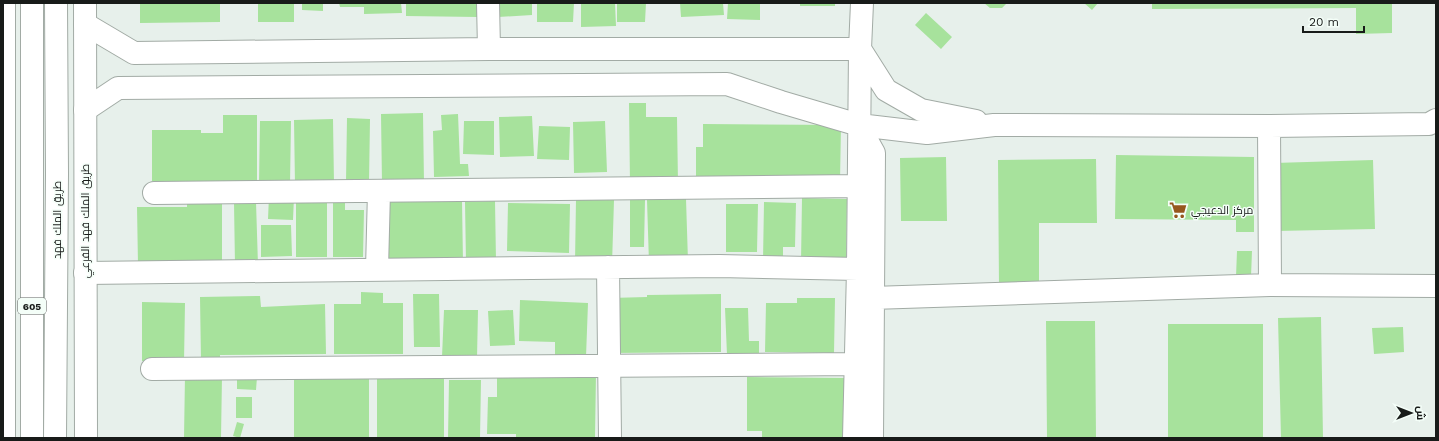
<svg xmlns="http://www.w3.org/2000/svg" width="1439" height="441" viewBox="0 0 1439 441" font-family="'Work Sans',Cairo,sans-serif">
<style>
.building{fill:#a7e29c}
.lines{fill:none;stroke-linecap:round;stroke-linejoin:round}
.minor-casing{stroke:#a2aba5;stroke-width:24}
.major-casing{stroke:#a2aba5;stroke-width:24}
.highway-casing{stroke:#a2aba5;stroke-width:24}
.minor{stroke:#fff;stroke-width:22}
.major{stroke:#fff;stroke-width:22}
.highway{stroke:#fff;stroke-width:22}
.labels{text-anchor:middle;stroke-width:3;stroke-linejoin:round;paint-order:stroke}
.shield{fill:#f4fef8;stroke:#5a5f5c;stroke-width:1}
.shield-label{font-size:10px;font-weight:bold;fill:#181b19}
.poi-label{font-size:11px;fill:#181b19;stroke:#f4fef8;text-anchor:start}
.street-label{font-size:11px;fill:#181b19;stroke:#f4fef8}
</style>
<rect width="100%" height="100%" fill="#e7f0eb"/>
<path class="building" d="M140 3H220V22L140 23Z
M258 3H294V22H258Z
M302 3H323V11L302 10Z
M339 3H401L402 13 364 14V7H340Z
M406 3H478V17L406 16Z
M498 3H532V15L498 17Z
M537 3H574L573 22H537Z
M581 3H615L616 26 581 27Z
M617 3H646L645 22H617Z
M680 3H723L724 15 681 17Z
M728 3H760V20L727 19Z
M800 3H835V6H800Z
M984 3H1007L1002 8H990Z
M1084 3H1098L1092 10Z
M1152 3H1392V33L1356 34V8L1152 9Z
M926 13 952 37 941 49 915 25Z
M629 103H646V117H677L678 184H630Z
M423 113 424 183 382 184 381 114Z
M458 114 460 164H468L469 176 434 177 433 131 442 130 441 115Z
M223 115H257V181H152V130H201V133H223Z
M532 116 534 156 500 157 499 117Z
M347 118 370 119 369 183 346 182Z
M333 119 334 184 295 185 294 120Z
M260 121H291L290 184 259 183Z
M464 121H494V155L463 154Z
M605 121 607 172 574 173 573 122Z
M703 124 841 125 840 181 696 180V147H703Z
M539 126 570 127 569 160 537 159Z
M1116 155 1254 157V232H1236V220L1115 219Z
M946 157 947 221H901L900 158Z
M1096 159 1097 223H1039V285L999 286 998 160Z
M1373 160 1375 229 1276 231 1274 163Z
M269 196 294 197 293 220 268 219Z
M296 197H327V257H296Z
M333 197H345V210H364L363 257H333Z
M802 198 847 199 846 263 801 262Z
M576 199 614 200 612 265 575 264Z
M686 199 688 261 649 263 647 200Z
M462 200 463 264 388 266 386 201Z
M630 200H645L644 247H630Z
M495 201 496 261 466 262 465 202Z
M256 202 258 265H235L234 203Z
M764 202 796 203 795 247H783V261H763Z
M187 203H222V264L138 265 137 207H187Z
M508 203 570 204 569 253 507 251Z
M726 204H758L757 252H726Z
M261 225H291L292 256 261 257Z
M1237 251H1252L1251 277H1236Z
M361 292 383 293V303H403V354H334V304H361Z
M413 294H439L440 347H414Z
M721 294V352L611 353 610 298 647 297V295Z
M260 296 261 307 325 304 326 354 220 355V361H201L200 297Z
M797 298H835L834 353 765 352 766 303H797Z
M520 300 588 303 586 357 555 356V342L519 341Z
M142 302 185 303 184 362 142 361Z
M725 308H748L749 341H759V354L727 355Z
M444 310H478L477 358 442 357Z
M513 310 515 345 490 346 488 311Z
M1321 317 1323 438H1281L1278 318Z
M1046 321H1095L1096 438H1047Z
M1168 324H1263V438H1168Z
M1403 327 1404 352 1374 354 1372 328Z
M516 372 596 373 595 437 516 438V434H487L488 397H497V378H516Z
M185 375 222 376 221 438H184Z
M377 376 444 377V438H377Z
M237 377H257L256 390 237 389Z
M294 377H369V438H294Z
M747 377 846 378V438H762V431H747Z
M449 380H481L480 438H448Z
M236 397H252V418H236Z
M237 422 244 424 240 438 233 436Z"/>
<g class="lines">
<g class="minor-casing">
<path id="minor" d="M488 3 489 49
M85 24 134 53 489 49H860L886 90 921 110 976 121
M85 110 118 88 727 84 781 102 859 125 927 133 994 125 1269 126 1429 124 1436 120
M859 126 874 153 872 438
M1269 126 1270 285
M154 193 858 186
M608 267 610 438
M377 269 379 191
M85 273 719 266 858 269
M872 298 1270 285 1436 286
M152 369 855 364
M854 438 858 269 860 49 862 3"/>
</g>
<g class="major-casing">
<path id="major" d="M4 3V438
M85 3 86 438"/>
</g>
<g class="highway-casing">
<path id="highway" d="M32 3V438
M55 438 57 174 56 3"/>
</g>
<use href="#minor" class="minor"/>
<use href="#major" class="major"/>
<use href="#highway" class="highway"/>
</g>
<defs>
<g id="supermarket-bare" transform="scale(1.38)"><path d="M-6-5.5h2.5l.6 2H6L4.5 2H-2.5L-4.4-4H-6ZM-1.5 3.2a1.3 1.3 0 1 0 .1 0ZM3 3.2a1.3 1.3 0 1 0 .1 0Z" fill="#96571e" stroke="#f4fef8" stroke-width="2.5" paint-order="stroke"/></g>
</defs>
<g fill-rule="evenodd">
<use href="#supermarket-bare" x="1178" y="210"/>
</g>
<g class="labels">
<rect class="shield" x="18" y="298" width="28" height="16" rx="3"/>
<g class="shield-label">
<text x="32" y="310">605</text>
</g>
<g class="poi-label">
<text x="1191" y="214">مركز الدعيجي</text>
</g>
<g class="street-label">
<text transform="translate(57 220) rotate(-90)" y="4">طريق الملك فهد</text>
<text transform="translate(85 221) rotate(-90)" y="4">طريق الملك فهد الفرعي</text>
</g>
</g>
<rect width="1439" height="441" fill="none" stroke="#181b19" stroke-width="8"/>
<g transform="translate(1411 413) rotate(90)" stroke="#f4fef8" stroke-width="3" paint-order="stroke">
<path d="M0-3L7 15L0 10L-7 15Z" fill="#181b19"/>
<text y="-6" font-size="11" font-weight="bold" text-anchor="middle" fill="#181b19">ش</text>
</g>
<path d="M1303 26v6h61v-6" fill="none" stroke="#181b19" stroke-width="2"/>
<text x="1309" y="26" font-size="12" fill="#181b19" stroke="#f4fef8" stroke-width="3" paint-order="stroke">20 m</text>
</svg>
